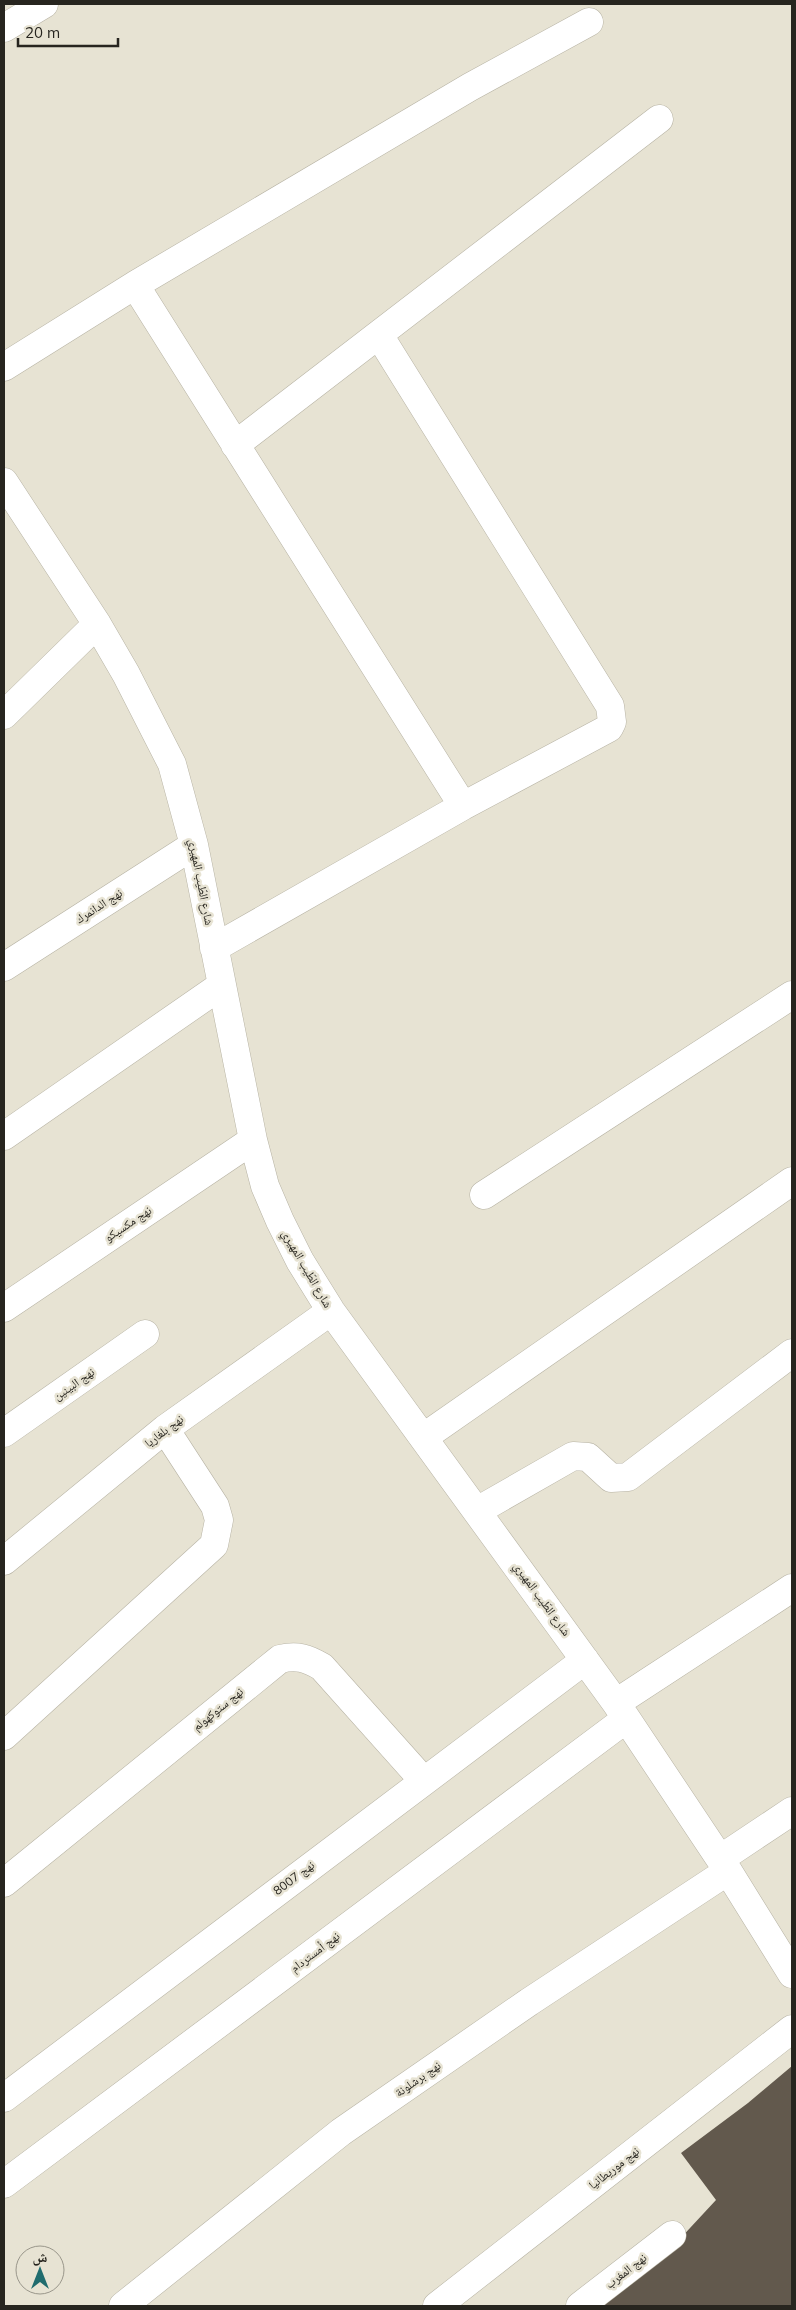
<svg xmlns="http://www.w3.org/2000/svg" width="796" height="2310" viewBox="0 0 796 2310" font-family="Mulish,'Noto Naskh Arabic',sans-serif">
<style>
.building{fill:#62594d}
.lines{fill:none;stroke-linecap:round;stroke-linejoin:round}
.minor-casing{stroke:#b7b3a4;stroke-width:29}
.minor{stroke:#fff;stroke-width:28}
.labels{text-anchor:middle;stroke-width:5;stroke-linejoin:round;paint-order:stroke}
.street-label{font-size:12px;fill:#27251f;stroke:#e7e3d3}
</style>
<rect width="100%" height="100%" fill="#e7e3d3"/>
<path class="building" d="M792 2066V2306H598L664 2256 716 2200 681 2153 748 2103Z"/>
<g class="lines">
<g class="minor-casing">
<path id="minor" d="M4 28 44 4
M135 285 463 806
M4 367 135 285 470 87 589 22
M235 445 659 119
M4 482 97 624 126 674 172 764 194 845 253 1140 265 1186 280 1221 300 1261 331 1311 616 1703 728 1871 792 1974
M4 715 97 624
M214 948 463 806 609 728 612 722 610 706 379 335
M4 967 194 845
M4 1136 222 985
M484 1195 792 995
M4 1308 253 1140
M4 1433 145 1334
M424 1437 792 1181
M477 1511 573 1456 588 1457 611 1478 628 1477 792 1353
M4 1561 165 1429 331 1311
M616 1703 792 1588
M4 1736 214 1545 219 1520 215 1506 165 1429
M720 1859 792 1811
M4 1883 280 1659C297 1655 307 1658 322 1667L423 1780
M4 2098 585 1660
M4 2184 626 1719
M123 2306 341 2132 529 2002 728 1871
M437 2306 792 2029
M580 2306 672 2235"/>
</g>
<use href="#minor" class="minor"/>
</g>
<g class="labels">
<g class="street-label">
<text transform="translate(201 882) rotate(79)" y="4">شارع الطّيب المهيري</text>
<text transform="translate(99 906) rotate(-33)" y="4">نهج الدانمرك</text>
<text transform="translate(128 1224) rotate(-34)" y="4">نهج مكسيكو</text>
<text transform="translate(307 1269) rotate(60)" y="4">شارع الطّيب المهيري</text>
<text transform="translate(74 1384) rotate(-35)" y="4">نهج البينين</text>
<text transform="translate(164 1431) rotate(-37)" y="4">نهج بلغاريا</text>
<text transform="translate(542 1599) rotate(54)" y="4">شارع الطّيب المهيري</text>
<text transform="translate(218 1709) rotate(-39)" y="4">نهج ستوكهولم</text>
<text transform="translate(294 1878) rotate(-37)" y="4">نهج 8007</text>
<text transform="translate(315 1952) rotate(-37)" y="4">نهج أمستردام</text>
<text transform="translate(418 2079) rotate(-35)" y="4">نهج برشلونة</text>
<text transform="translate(614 2168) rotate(-38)" y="4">نهج موريطانيا</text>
<text transform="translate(626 2271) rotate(-38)" y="4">نهج المغرب</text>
</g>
</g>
<rect width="796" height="2310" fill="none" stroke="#27251f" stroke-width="10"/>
<g transform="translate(40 2270)"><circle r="24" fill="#e7e3d3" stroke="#9a978b"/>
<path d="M0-4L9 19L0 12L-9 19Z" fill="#206c6e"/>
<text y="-8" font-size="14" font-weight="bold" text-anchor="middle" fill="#27251f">ش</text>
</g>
<path d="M18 38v8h100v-8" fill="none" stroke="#27251f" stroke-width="2.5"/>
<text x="25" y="38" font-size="15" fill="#27251f" stroke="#e7e3d3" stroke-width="4" paint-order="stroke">20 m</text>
</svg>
